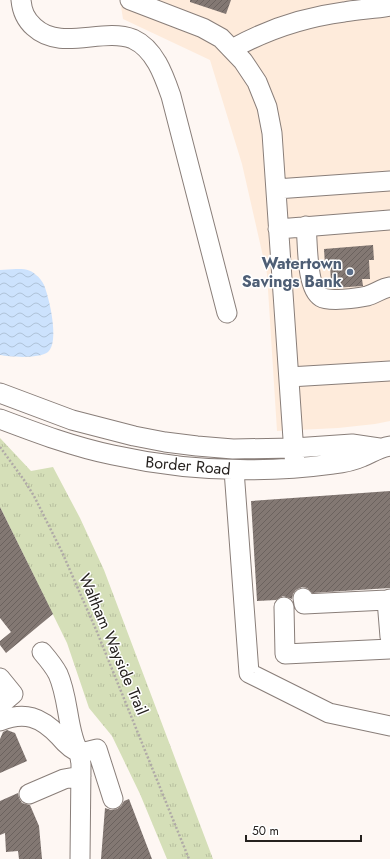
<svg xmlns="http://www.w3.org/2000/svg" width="390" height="859" viewBox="0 0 390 859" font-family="Jost,sans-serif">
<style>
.commercial{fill:#feebdb}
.park{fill:url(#park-tufts)}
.water{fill:url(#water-waves)}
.building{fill:url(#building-hatch)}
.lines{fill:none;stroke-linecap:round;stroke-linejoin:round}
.minor-casing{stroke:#897e79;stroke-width:21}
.path{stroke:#b0aaa7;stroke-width:2.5;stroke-dasharray:2 2;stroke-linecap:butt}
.minor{stroke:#fff;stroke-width:19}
.service-dot{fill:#5c6f8a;stroke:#fff;stroke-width:1.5}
.labels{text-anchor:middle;stroke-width:3;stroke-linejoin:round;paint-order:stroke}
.service-label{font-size:16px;font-weight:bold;fill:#4e5e75;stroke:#fff;text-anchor:end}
.street-label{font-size:16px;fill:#25211e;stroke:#fff}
</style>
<defs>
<pattern id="park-tufts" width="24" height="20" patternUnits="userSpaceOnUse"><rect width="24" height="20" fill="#d5dfb8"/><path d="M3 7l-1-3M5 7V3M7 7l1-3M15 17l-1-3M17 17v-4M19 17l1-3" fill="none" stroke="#b7bf9e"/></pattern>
<pattern id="water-waves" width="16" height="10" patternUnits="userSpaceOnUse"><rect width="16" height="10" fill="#cce2fd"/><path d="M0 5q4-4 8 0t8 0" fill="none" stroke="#afc2d8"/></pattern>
<pattern id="building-hatch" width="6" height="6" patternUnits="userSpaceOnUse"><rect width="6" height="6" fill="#837873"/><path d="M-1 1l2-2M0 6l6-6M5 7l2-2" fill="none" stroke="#6b625e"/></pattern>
</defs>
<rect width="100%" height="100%" fill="#fef7f3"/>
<path class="commercial" d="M120 0H390V421L375 424 338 428 277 431 267 274 242 164 210 60 123 19Z"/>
<path class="park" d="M0 438 31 471 53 467 80 518 104 570 213 859H167L140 794 112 736 89 708 67 643 0 507Z"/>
<path class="water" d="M16 269C24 269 30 269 36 275 39 277 42 281 44 285 49 297 60 342 48 352 39 359 10 357 0 355V270Z"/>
<path class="building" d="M190 0H231L226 14 190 2Z
M373 245 374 260H369L370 279H362L363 286 334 288V281L331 282 330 265H325L324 249Z
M390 491V588L312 593 307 588 302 587 296 590 293 594 292 599 283 596 276 600 257 601 251 501Z
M0 507 53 614 6 653 0 645V641L11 632 0 618Z
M7 730 15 733 27 761 0 773V739L3 732Z
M18 793 19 798 22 803 30 805 39 826 42 859H19L18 851 6 852 5 833 0 835V801Z
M129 799 152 859H101L105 808 111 810 117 809 121 806 124 801Z"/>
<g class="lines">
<g class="minor-casing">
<path id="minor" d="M21 0C22 11 25 19 34 27 61 52 102 27 133 39 155 49 164 76 171 96L227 313
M130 0 203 28 221 38 243 61 257 82 267 107 272 133 295 468
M232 49C266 30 306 17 344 12 359 9 375 9 390 6
M276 189 390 181
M306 226C308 243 306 288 321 297 329 302 358 298 367 296 375 294 382 288 390 287
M278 229 390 220
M289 377 390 371
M0 393 72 420 134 436 165 442 197 446 233 449 294 448 352 444 379 448
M0 419C37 433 74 447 113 455 185 471 259 474 333 464 343 463 353 461 362 457 372 453 378 448 390 446
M234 470 249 673 329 713 390 726
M303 598 304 604 387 600
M390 599 387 600 390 637
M284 607 285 654 390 649
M42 652C48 659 54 666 58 674 67 694 67 717 73 737 76 749 81 752 81 766L80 859
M0 678 13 694 0 705
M0 721C25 711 41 717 59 736 64 742 71 750 79 752 84 753 92 750 97 749L113 799
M29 794 64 779 81 776"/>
</g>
<path class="path" d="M0 447 24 480 34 496 62 552 97 632 189 859"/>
<use href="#minor" class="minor"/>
</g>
<circle class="service-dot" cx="350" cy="272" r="4"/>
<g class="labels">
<g class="service-label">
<text x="342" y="269">Watertown<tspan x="342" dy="18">Savings Bank</tspan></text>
</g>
<g class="street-label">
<text transform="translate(188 465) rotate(5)" y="6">Border Road</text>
<text transform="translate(114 644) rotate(67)" y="6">Waltham Wayside Trail</text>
</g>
</g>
<path d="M246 835v6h115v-6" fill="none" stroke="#25211e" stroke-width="2"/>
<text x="252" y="835" font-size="12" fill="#25211e" stroke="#ffffff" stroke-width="3" paint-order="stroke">50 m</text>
</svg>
